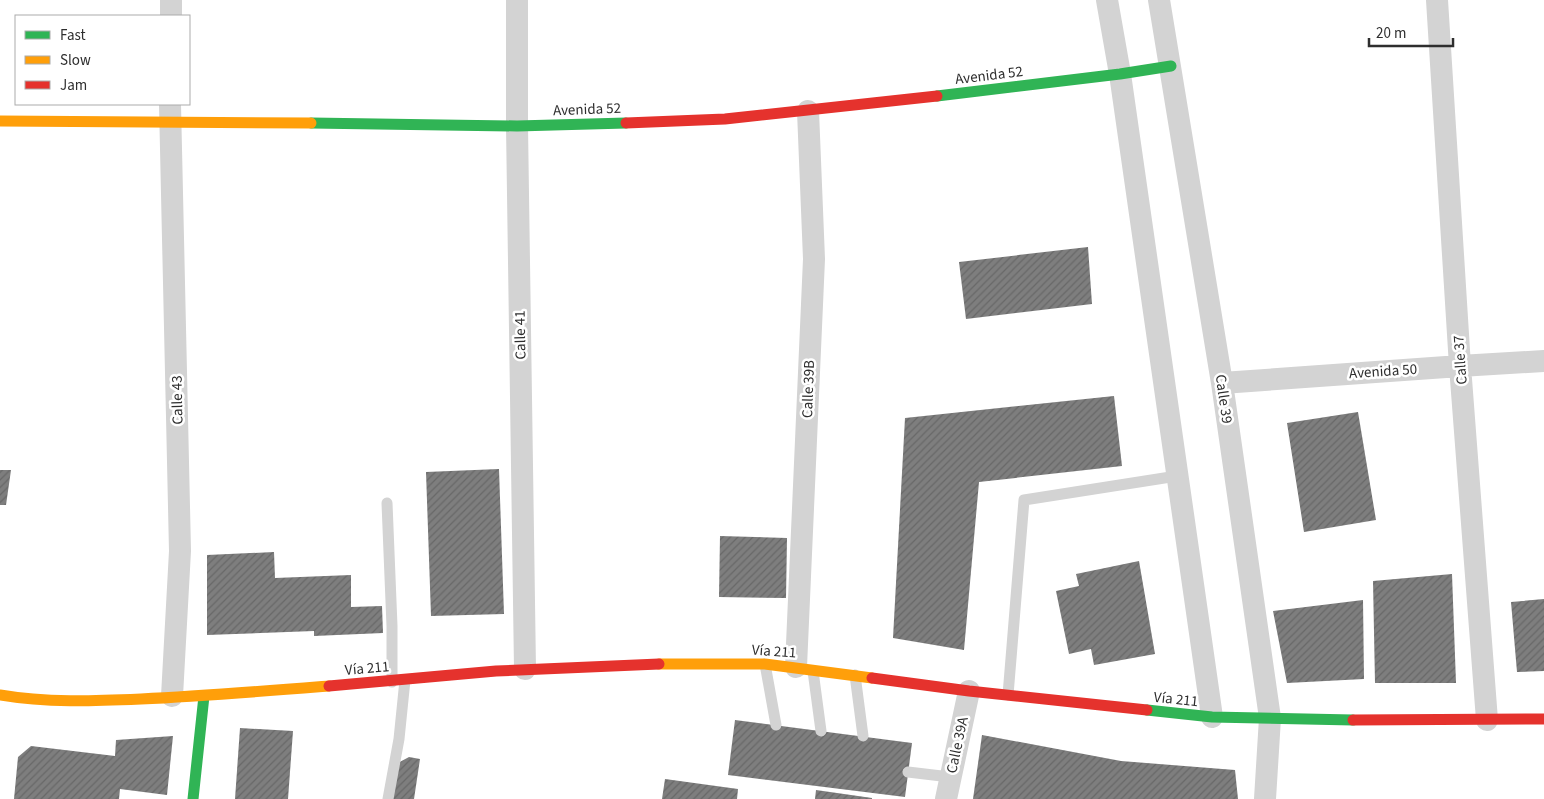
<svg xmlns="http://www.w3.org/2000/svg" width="1544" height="799" viewBox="0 0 1544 799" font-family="'Source Sans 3',sans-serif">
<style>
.building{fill:url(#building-hatch)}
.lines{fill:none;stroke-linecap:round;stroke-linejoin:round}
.lane{stroke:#d3d3d3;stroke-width:11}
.street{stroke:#d3d3d3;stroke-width:22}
.fast{stroke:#30b455;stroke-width:11}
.slow{stroke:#ff9f0a;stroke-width:11}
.jam{stroke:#e5322d;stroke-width:11}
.labels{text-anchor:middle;stroke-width:5;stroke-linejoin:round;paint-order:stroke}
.street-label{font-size:15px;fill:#2e2e2e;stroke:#fff}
</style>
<defs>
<pattern id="building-hatch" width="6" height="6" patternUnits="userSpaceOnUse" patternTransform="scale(1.25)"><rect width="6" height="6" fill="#7e7e7e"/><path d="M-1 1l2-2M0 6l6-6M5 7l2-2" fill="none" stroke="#686868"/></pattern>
</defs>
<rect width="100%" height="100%" fill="#fff"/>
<path class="building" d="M1088 247 1092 304 966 319 959 262Z
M1114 396 1122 466 979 482 964 650 893 638 905 418Z
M1358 412 1376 520 1304 532 1287 423Z
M499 469 504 614 431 616 426 472Z
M0 470H11L6 505H0Z
M720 536 787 538 786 598 719 597Z
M274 552 275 578 351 575V607L382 606 383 633 314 636V631L207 635V555Z
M1139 561 1155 654 1094 665 1091 649 1069 654 1056 591 1079 586 1076 574Z
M1452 574 1456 683H1375L1373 581Z
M1544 599V671L1517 672 1511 602Z
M1363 600 1364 679 1287 683 1273 611Z
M735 720 912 743 905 797 728 775Z
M240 728 293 731 288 799H235Z
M982 735 1121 761 1235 770 1238 799H973Z
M173 736 167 795 120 789 119 799H14L18 757 31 746 115 756 116 740Z
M409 757 420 759 414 799H390L396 764Z
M665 779 738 789 737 799H662Z
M816 790 872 798V799H815Z"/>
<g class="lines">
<path class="lane" d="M387 503 392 626V682
M765 664 776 725
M813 671 821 731
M855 675 863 736
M1008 695 1024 500 1177 476
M908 772 950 777
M388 799 399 739 405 680"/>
<path class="street" d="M517 0V126L525 669
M1107 0 1120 74 1212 717
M1159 0 1222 383 1270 718 1265 799
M1437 0 1460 366 1487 720
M171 16V0
M170 104 180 551 172 696
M1222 383 1460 366 1544 361
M796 667 814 259 808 111
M946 799 969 691"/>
<path class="fast" d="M937 96 1120 74 1171 66
M311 123 517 126 626 123
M1147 710 1212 717 1353 720
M193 799 204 696"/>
<path class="slow" d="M0 121 311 123
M659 664H765L872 678
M0 695C46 703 94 701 141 699 204 696 266 691 329 686"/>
<path class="jam" d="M626 123 725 119 937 96
M872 678 969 691 1147 710
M329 686 496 671 659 664
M1353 720 1544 719"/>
</g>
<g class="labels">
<g class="street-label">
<text transform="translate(989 75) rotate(-7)" y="5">Avenida 52</text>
<text transform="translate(587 109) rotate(-2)" y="5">Avenida 52</text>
<text transform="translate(520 335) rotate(-91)" y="5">Calle 41</text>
<text transform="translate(1460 360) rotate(-94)" y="5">Calle 37</text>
<text transform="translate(1383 371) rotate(-4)" y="5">Avenida 50</text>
<text transform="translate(808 389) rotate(-88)" y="5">Calle 39B</text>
<text transform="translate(1224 399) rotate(82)" y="5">Calle 39</text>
<text transform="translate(177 400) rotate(-91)" y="5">Calle 43</text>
<text transform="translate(774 651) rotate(4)" y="5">Vía 211</text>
<text transform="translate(367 668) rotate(-5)" y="5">Vía 211</text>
<text transform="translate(1176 699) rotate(6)" y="5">Vía 211</text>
<text transform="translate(957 745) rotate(-78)" y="5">Calle 39A</text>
</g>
</g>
<rect x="15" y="15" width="175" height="90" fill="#ffffff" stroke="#ababab"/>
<rect x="25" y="31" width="25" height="8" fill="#30b455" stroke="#ababab"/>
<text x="60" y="40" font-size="15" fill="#2e2e2e">Fast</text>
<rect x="25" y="56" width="25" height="8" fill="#ff9f0a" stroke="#ababab"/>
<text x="60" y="65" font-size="15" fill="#2e2e2e">Slow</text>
<rect x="25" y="81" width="25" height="8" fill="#e5322d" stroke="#ababab"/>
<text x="60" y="90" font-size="15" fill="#2e2e2e">Jam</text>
<path d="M1369 38v8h84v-8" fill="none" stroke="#2e2e2e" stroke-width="2.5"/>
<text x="1376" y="38" font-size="15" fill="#2e2e2e" stroke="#ffffff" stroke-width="4" paint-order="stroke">20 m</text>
</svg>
